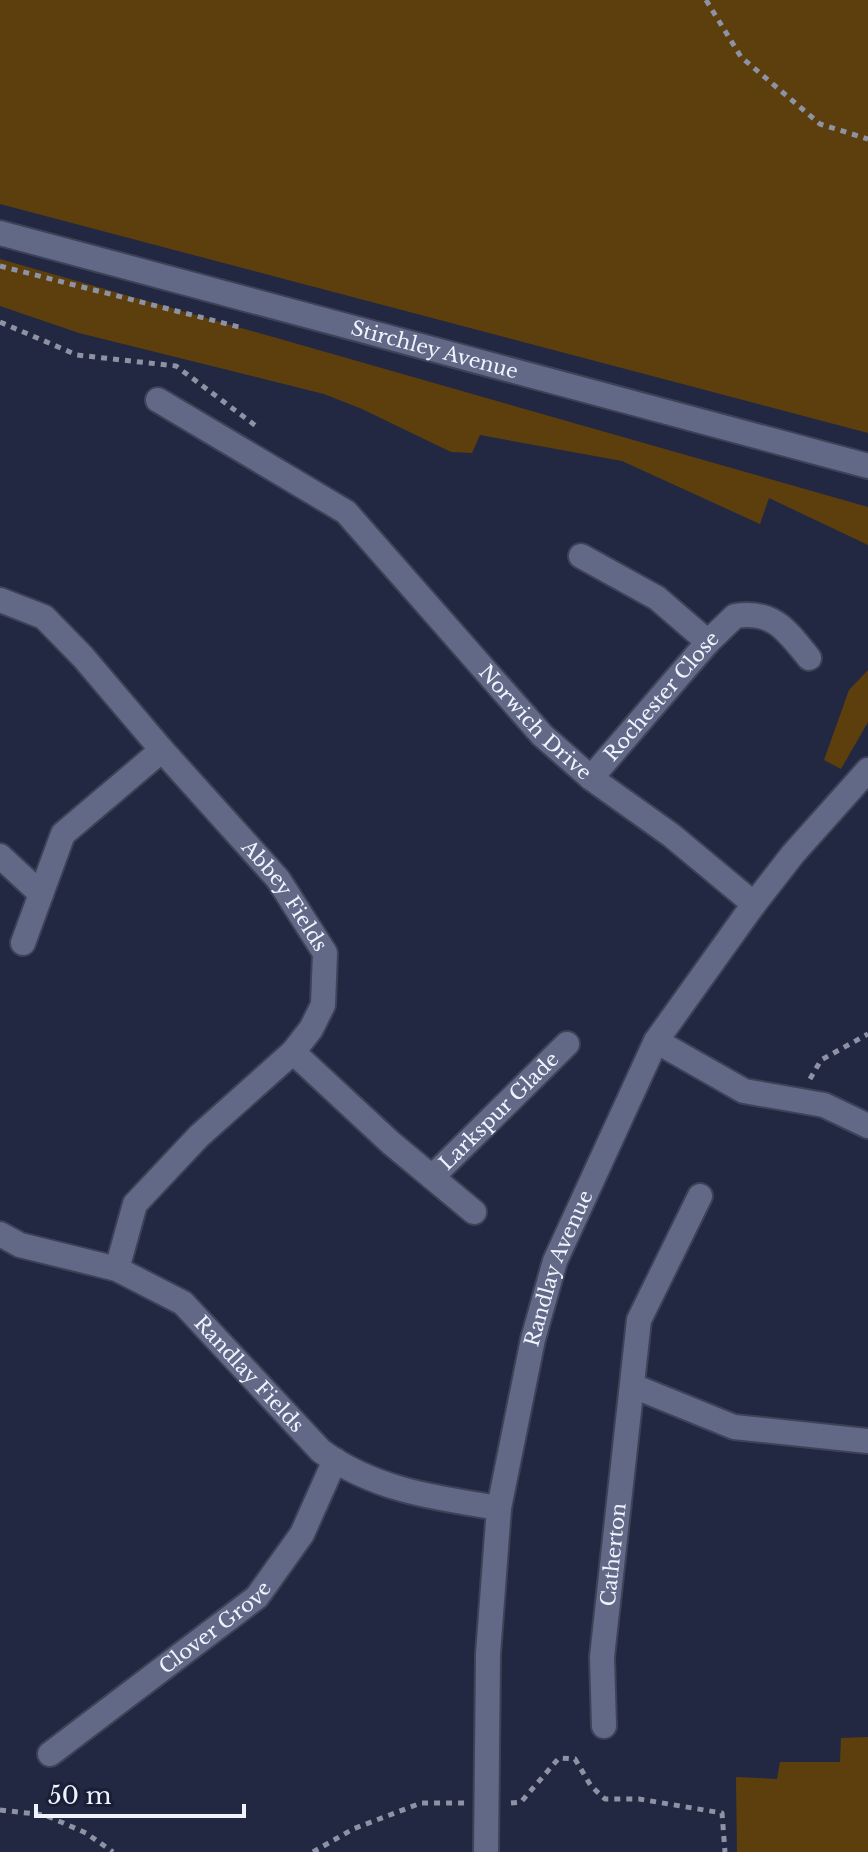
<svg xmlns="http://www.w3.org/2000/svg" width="868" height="1852" viewBox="0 0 868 1852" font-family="'Libre Baskerville',serif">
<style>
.green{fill:#5d3f0d}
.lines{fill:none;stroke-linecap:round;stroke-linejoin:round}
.minor-casing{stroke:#3e4257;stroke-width:28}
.path{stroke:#8e92a5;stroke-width:5;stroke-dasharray:6 6;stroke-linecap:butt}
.minor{stroke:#616987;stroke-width:24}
.labels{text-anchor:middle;stroke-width:6;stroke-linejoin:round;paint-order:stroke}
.street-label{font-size:20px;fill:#f0f3fe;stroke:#191f37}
</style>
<rect width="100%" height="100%" fill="#222842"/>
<path class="green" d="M0 0H868V433L0 204Z
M0 259 868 507V545L769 498 760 524 622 461 480 435 472 453 451 452 362 409 324 394 79 333 0 306Z
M868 670V722L841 769 824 760 849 690Z
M868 1737V1852H737L736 1777 777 1779 780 1762H840L841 1738Z"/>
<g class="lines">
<g class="minor-casing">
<g id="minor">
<path id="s1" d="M0 233 868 466"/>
<path id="s2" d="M158 400 346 512 542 735 591 778 671 835 754 904"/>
<path d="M581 556 657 598 708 642"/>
<path id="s3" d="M0 600 44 617 83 657 162 750 278 879 325 953 323 1005 311 1029 293 1052 199 1136 135 1204 117 1269"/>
<path id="s4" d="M591 778 708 642 735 616C774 610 787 631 809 658"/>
<path d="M0 856 41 894"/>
<path d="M23 943 63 834 162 750"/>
<path d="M656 1041 744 1091 824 1105 868 1126"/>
<path d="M293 1052 391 1143 474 1212"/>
<path id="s5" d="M432 1177 567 1044"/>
<path id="s6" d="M0 1234 20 1245 117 1269 183 1303 321 1451C374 1490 436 1498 499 1508"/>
<path d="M633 1386 734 1427 868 1441"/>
<path id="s7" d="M604 1726 602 1657 639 1320 700 1196"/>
<path id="s8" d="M50 1754 257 1597 302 1534 335 1460"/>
<path id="s9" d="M486 1852 488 1654 499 1508 533 1339 555 1261 656 1041 754 904 793 854 868 770"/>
</g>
</g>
<path class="path" d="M706 0 741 57 820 124 868 139
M0 266 243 328
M0 322 77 355 176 366 256 426
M810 1079 821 1060 868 1034
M511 1803 521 1802 559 1758 575 1759 591 1786 605 1799H639L722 1813 725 1852
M0 1810 45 1815 86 1833 113 1852
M313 1852 353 1829 421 1803H465"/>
<use href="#minor" class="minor"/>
</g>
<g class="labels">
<g class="street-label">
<text dy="7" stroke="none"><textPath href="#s1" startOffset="450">Stirchley Avenue</textPath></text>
<text dy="7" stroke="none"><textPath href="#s4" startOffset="108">Rochester Close</textPath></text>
<text dy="7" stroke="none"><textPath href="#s2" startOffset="502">Norwich Drive</textPath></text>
<text dy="7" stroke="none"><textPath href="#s3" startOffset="416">Abbey Fields</textPath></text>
<text dy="7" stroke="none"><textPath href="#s5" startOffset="94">Larkspur Glade</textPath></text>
<text dy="7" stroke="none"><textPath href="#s9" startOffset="592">Randlay Avenue</textPath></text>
<text dy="7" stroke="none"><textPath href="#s6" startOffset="294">Randlay Fields</textPath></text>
<text dy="7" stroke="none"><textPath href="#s7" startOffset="172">Catherton</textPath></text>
<text dy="7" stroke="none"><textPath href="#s8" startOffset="208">Clover Grove</textPath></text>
</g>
</g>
<path d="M36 1804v12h208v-12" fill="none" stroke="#f0f3fe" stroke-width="4"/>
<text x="48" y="1804" font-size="24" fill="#f0f3fe" stroke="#191f37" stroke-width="6" paint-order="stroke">50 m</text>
</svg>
